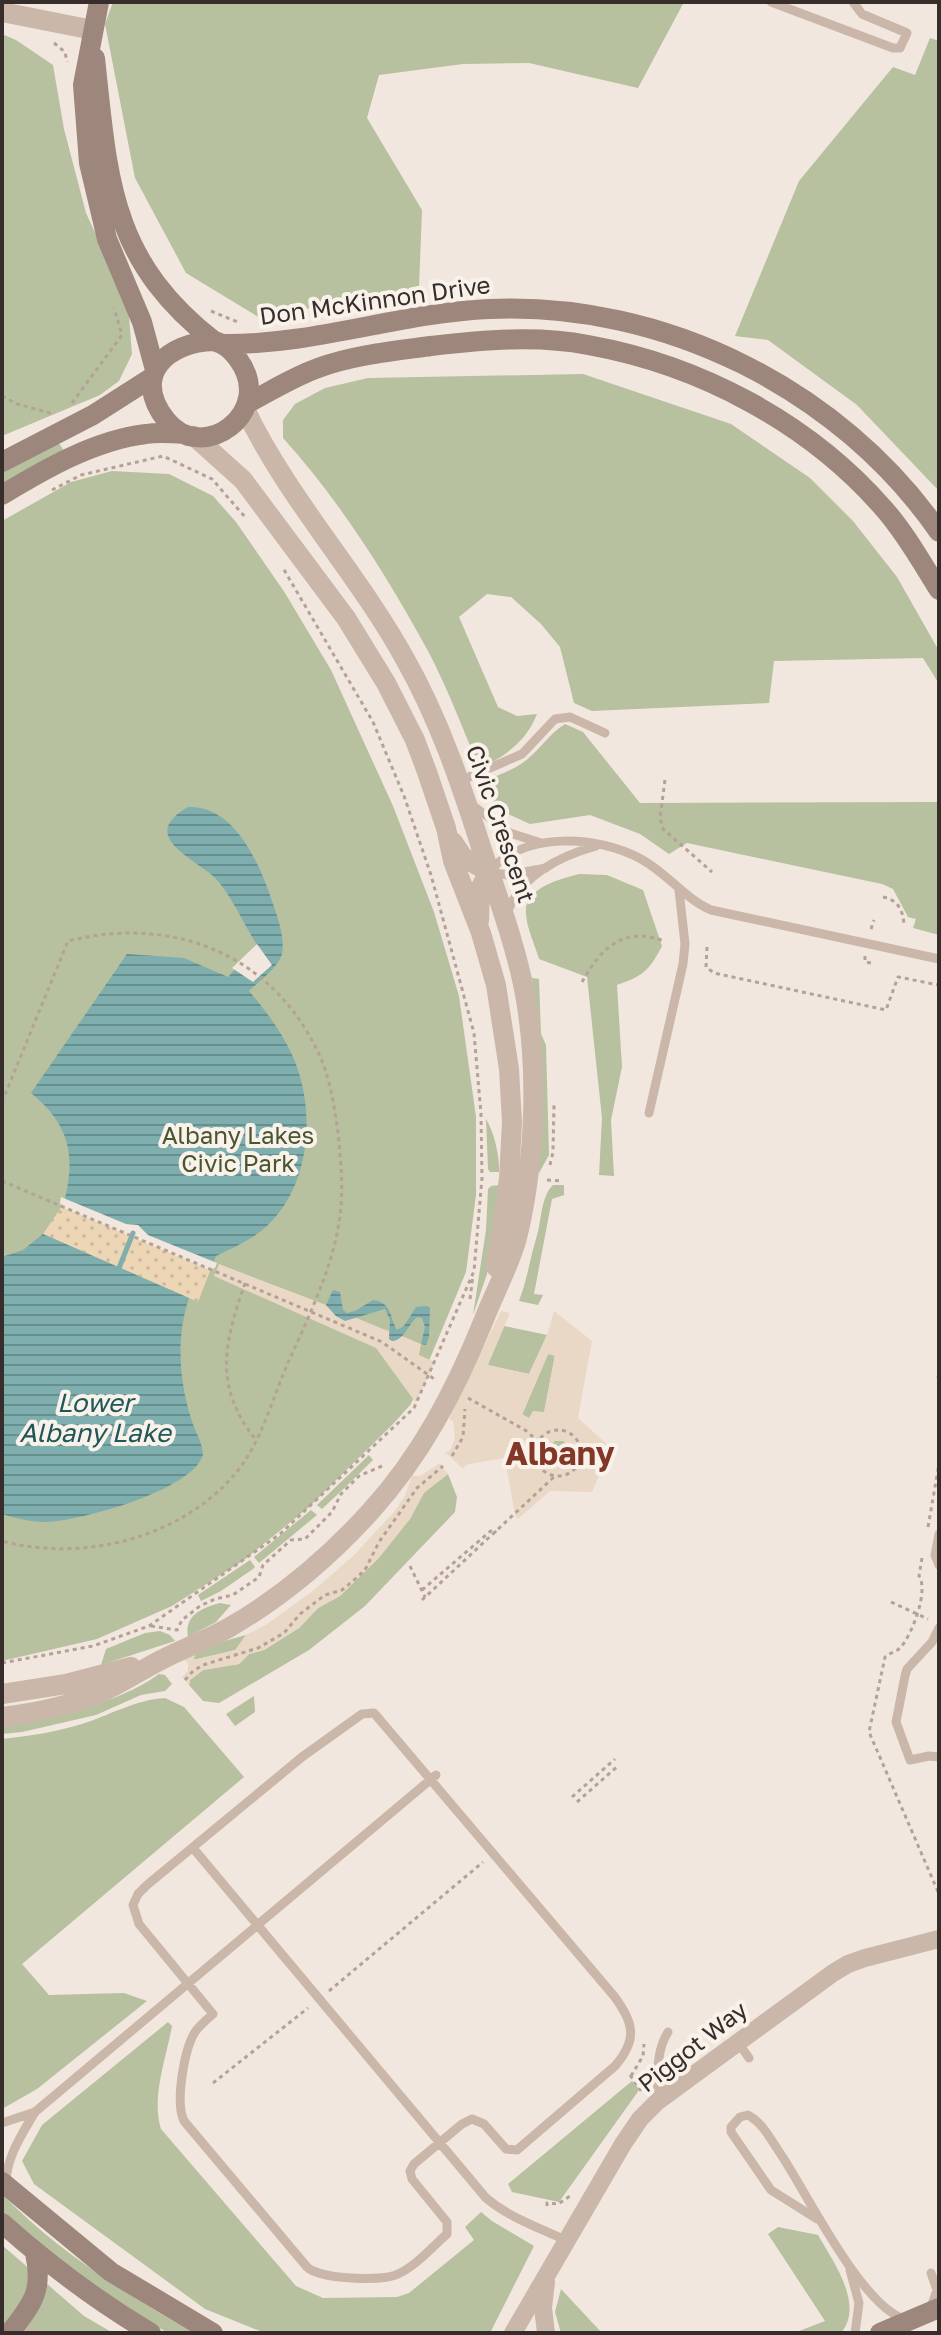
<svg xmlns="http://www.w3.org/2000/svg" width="941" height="2335" viewBox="0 0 941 2335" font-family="'Golos Text',sans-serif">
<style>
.green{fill:#b7c09f}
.sand{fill:url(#sand-dots)}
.plaza{fill:#e9d8c6;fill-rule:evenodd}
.water{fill:url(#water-rules)}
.pier{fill:#f2e7de}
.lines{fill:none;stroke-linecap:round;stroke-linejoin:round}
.stream{stroke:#7eaead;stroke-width:5}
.path{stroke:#b5a195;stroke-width:3;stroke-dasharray:4 4;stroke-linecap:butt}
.service{stroke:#cab7aa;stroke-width:9}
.minor{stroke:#cab7aa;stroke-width:18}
.tertiary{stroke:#cab7aa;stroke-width:20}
.secondary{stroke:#9d867c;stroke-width:20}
.labels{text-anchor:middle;stroke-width:8;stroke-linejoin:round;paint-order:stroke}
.street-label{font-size:24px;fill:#372d2a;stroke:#f9f2eb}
.park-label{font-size:24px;fill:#49552e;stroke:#f9f2eb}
.water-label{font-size:26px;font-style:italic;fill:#205758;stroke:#f9f2eb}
.district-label{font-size:32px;font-weight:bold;fill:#833726;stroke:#f9f2eb}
</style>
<defs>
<pattern id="sand-dots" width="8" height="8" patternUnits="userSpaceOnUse" patternTransform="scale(2)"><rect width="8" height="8" fill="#ecd6b6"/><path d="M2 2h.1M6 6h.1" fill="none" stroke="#cbb89d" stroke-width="1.8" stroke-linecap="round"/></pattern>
<pattern id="water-rules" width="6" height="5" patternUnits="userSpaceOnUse" patternTransform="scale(2)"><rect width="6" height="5" fill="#7eaead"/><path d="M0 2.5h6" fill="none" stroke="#688e8d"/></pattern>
</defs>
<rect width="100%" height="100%" fill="#f2e7de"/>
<path class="green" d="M113 2H684L638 88 529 63 463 64 379 75 367 118 422 210 419 287 260 318 186 273 135 178 105 24Z
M2 34 16 40 53 65 64 129 86 213 128 304 132 354 119 381 100 395 2 436Z
M930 38 939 41V491L857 405 768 340 735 336 799 181 893 67 915 75Z
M583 374 731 424 810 478 853 521 897 577 939 651V684L923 658 774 661 769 703 592 711 574 703 560 647 541 624 511 597 487 594 459 617 498 707 517 716 537 714C526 742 506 755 480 769 463 730 448 689 428 651 387 576 340 501 283 438V420L295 404 325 388 368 378Z
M57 440 64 451 2 485V470Z
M112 471 169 474 213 496 236 522 285 593 331 670 393 806 434 912 459 996 476 1117V1195L466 1272 411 1404 394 1423 309 1507 244 1560 172 1606 97 1639 2 1661V521L71 482Z
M565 724 583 732 640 803 939 802V935L913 928 916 919 908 917 893 889 882 884 687 843 669 854 640 834 590 815 530 824 495 808 485 781C496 776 510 771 521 764 538 753 548 734 565 724Z
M579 874 607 875 643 890 662 946C649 971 643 976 617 985L622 1067 611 1120 614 1176 599 1175 602 1118 587 977 539 959C535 945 527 929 526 914 523 888 560 879 579 874Z
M532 978 539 979 541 1034 546 1045 549 1155 539 1173 536 1008Z
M486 1119C494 1132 500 1157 499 1172H490L488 1169Z
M500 1185 487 1274 473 1315 486 1230 488 1189 491 1186Z
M553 1185H564V1195L552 1199 534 1294 543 1295 538 1305 519 1301C527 1280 530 1259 536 1239 542 1221 540 1198 553 1185Z
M504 1326 547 1335 529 1374 487 1365Z
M548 1354 555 1355 544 1413 529 1418 522 1415Z
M545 1453a13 13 0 1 1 26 0a13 13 0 1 1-26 0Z
M369 1455 373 1460C356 1477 339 1493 322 1509L317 1505Z
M448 1474 457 1497 455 1512 365 1606 309 1650 219 1703 203 1701 189 1685 190 1680 203 1670 239 1664 249 1654 264 1650 299 1628 318 1608 340 1596 378 1558 385 1547 410 1519 424 1492Z
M311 1510 317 1515 259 1563 254 1557Z
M250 1560 255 1567 253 1569 221 1591 201 1601 198 1595Z
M220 1603 231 1605 216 1622 188 1637C184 1615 202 1608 220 1603Z
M160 1631 170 1635 175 1641 101 1665 106 1649 145 1633Z
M246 1635 236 1650 193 1660 195 1655 221 1642Z
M159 1674 165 1675 172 1684 165 1691 141 1695 96 1715 22 1732 2 1734V1726C56 1714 113 1707 159 1674Z
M254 1696 255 1712 235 1726 226 1714Z
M165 1698 184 1707 244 1777 22 1964 49 1995 124 1993 147 2001 37 2089 2 2109V1739C29 1736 56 1732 82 1724 110 1715 135 1700 165 1698Z
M168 2022 172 2026C166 2059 151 2097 161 2129L296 2286 323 2298 397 2297 409 2293 474 2240 465 2227 481 2212 492 2221 534 2246 490 2333H265L205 2309 34 2184 22 2161 42 2125Z
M632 2081 639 2089 637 2093 559 2202 512 2192 508 2184Z
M2 2194C57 2251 126 2294 194 2333H168L112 2300 23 2232 2 2213Z
M778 2227 818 2235C832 2260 865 2304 841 2333H794L825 2321 768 2234Z
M2 2245 84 2316 113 2333H2Z
M561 2289 602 2333H561L555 2312Z"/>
<path class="sand" d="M64 1203 212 1266 198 1302 43 1234Z"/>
<path class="plaza" d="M219 1264 326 1305 336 1316 351 1319 354 1317 383 1329 389 1331V1339L392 1341 402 1336 421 1344 419 1355 435 1362 416 1403 376 1348 214 1276Z
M501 1311 510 1313 488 1365 529 1374 547 1335 554 1311 592 1341 578 1418 611 1448 592 1492 550 1491 518 1519 515 1515 505 1458 469 1464 462 1468 445 1452 450 1451 455 1438 453 1421 449 1419ZM548 1354 555 1356 544 1412 533 1411 529 1418 522 1414ZM555 1441H563L570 1447V1459L564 1465 555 1466 546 1458V1449Z
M440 1463 448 1474 424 1493 410 1519 379 1558 341 1595 318 1608 300 1627 263 1650 249 1654 239 1664 203 1670 190 1680 189 1685 182 1677 188 1671V1663L184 1660 195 1655 194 1660 235 1650 246 1635 267 1624 314 1590 353 1556 393 1513 405 1496 412 1476H420Z"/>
<path class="water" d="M188 807C236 805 261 867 273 904 278 918 285 939 282 954 278 968 259 981 249 991 266 1011 282 1032 293 1057 316 1110 311 1182 269 1224 254 1239 234 1247 216 1256L212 1266 64 1203C76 1155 70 1125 31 1093L127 954 184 958 228 977 257 945C244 924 233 899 218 881 201 860 134 838 188 807Z
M43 1234 189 1298C176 1336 179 1380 191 1418 194 1430 202 1441 203 1454 196 1489 79 1522 44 1522 31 1522 15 1518 2 1514V1257L23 1250Z
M333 1290 340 1292 343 1310 347 1313 355 1311 373 1300C393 1303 389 1317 397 1330L404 1326 416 1307 427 1306 430 1308 429 1337 426 1345 421 1344 425 1327 422 1318 417 1317C408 1324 405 1340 392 1341L389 1339 390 1320 385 1309 345 1321 336 1316 326 1305Z"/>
<path class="pier" d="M257 944 272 965 253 982 232 968Z
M61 1197 126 1224 138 1225 148 1235 217 1263 215 1268 210 1270 62 1207 60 1203Z"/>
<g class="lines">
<path class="stream" d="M119 1268 133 1233"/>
<path class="path" d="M54 43 65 52 67 62
M211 311 240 323
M2 396 17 404 50 413 55 412
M72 403 122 335 114 308
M52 490 81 475 163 456 212 479 245 517
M665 780 660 818 663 829 712 872
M883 897C898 900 903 910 904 925
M871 929 874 920
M707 947 706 967 714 973 886 1010 898 977 939 985
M865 956V962L871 963
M582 982C601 948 623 926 664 941
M2 1102 68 941C171 915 270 953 317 1050 330 1076 334 1105 338 1132 341 1162 344 1194 339 1223 331 1272 307 1320 287 1365 272 1400 262 1439 239 1469 185 1538 83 1563 2 1541
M550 1165 553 1152 554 1105
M547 1180 563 1181
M2 1181 382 1342 437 1381
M245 1283C224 1344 213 1386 256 1440
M470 1299 473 1275
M937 1376 939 1377
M468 1398 525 1430 538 1441
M535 1453a23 23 0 1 1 46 0a23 23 0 1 1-46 0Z
M452 1456 463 1437 465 1409
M581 1459 603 1468
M928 1527 939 1464
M922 1558 919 1576C929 1591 912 1634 901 1647 896 1653 890 1652 885 1657L869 1732 939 1894
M410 1566 425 1597
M422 1590 493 1529 496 1533
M422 1600 555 1476
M891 1602 928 1619
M151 1626 177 1630 182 1620 200 1606 215 1599 233 1595 259 1577 263 1565 291 1540 305 1539 332 1512 341 1494 359 1476 382 1466
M2 1663 93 1646 149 1626 280 1534 414 1408 474 1271 482 1178 481 1114 474 1033 431 875 404 796 373 722 283 568
M185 1680 193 1671 203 1665 258 1648 284 1633 300 1614 325 1595 342 1590 354 1580 365 1570 379 1542 417 1488 443 1466
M572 1797 615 1759
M577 1802 619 1765
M329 1991 483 1862
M630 2075 641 2091
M631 2076 643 2056 644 2044
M213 2083 308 2008
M547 2206V2203L558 2204 570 2196"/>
<path class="service" d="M771 2 893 48H900L907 33 862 14 853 2
M460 781 522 754 555 719 570 717 605 733
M472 805 510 833 541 843
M546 868 508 875 489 872C524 831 597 835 641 859 667 873 684 898 711 910L939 959
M507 914C519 876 560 856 596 846
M649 1113 683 964 685 944 679 890
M939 1534 935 1555 939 1565
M939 1628 932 1642 907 1669 905 1676 896 1722 910 1760 929 1756 939 1757
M374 1713 614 1996C634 2023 638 2039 615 2066L517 2150 506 2149 484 2124 472 2119 462 2124 414 2164 410 2171 412 2179 447 2222V2234C432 2247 416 2266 398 2274 382 2282 319 2279 307 2267L184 2121C175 2103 184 2050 195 2032 200 2025 206 2020 213 2014L139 1924 133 1905 138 1894 147 1885 302 1757 362 1714Z
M193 1848 486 2198C510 2218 538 2227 567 2241
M737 2041 749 2058
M658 2101C658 2077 655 2053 668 2032
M2 2123 35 2112
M6 2186C5 2159 22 2134 35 2112L436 1775
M817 2219 771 2190 731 2132V2127L740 2117 748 2115C763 2123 771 2140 780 2153 807 2193 860 2304 904 2319
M850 2270 859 2303 855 2333
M930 2310 937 2290 931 2273
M2 2330 36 2333"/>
<path class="minor" d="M546 2282 543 2308 546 2333
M513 2333 623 2144 640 2119 658 2101 833 1973 848 1964 865 1958 939 1939"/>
<path class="tertiary" d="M2 12 93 30
M194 436 243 480 346 618 386 683 415 740 427 772 446 828 453 861 481 933 496 985 509 1069 512 1122 509 1179 496 1267
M453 842 463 857 489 872 480 889 479 921
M2 1694 66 1684 131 1667
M2 1717C34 1713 68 1706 98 1694 121 1684 141 1670 163 1659 185 1648 209 1639 230 1627 282 1597 330 1556 370 1512 421 1456 455 1391 483 1322 494 1293 509 1267 517 1238 536 1160 539 1062 523 984 513 938 497 894 482 850 461 784 439 719 405 659 357 572 288 499 245 409"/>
<path class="secondary" d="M99 2 83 85 89 163 107 239 142 322 155 370
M95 58C108 179 110 260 214 341
M214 341C225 344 231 350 238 359 277 412 202 466 166 420 131 375 167 342 214 341Z
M224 344C314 345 400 313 489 309 663 301 840 389 939 532
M248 403C271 391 293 377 318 368 353 355 394 351 431 346 482 340 537 335 588 345 700 365 810 423 885 510 906 534 922 563 939 590
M2 462 93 415 151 378
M2 495C45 469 95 440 146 434 158 432 171 433 184 434
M2 2182 111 2272 213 2333
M2 2223C48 2264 97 2301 151 2333
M12 2330C34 2302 43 2289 35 2253
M880 2333 939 2308"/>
</g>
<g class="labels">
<g class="street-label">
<text transform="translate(375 301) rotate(-8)" y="8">Don McKinnon Drive</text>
<text transform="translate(500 824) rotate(71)" y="8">Civic Crescent</text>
<text transform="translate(693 2047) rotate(-38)" y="8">Piggot Way</text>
</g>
<g class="park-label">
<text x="238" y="1144">Albany Lakes<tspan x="238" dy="28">Civic Park</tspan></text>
</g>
<g class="water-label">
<text x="95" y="1412">Lower<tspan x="95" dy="30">Albany Lake</tspan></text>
</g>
<g class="district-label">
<text x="560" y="1465">Albany</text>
</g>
</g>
<rect width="941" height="2335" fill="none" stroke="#372d2a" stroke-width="8"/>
</svg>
